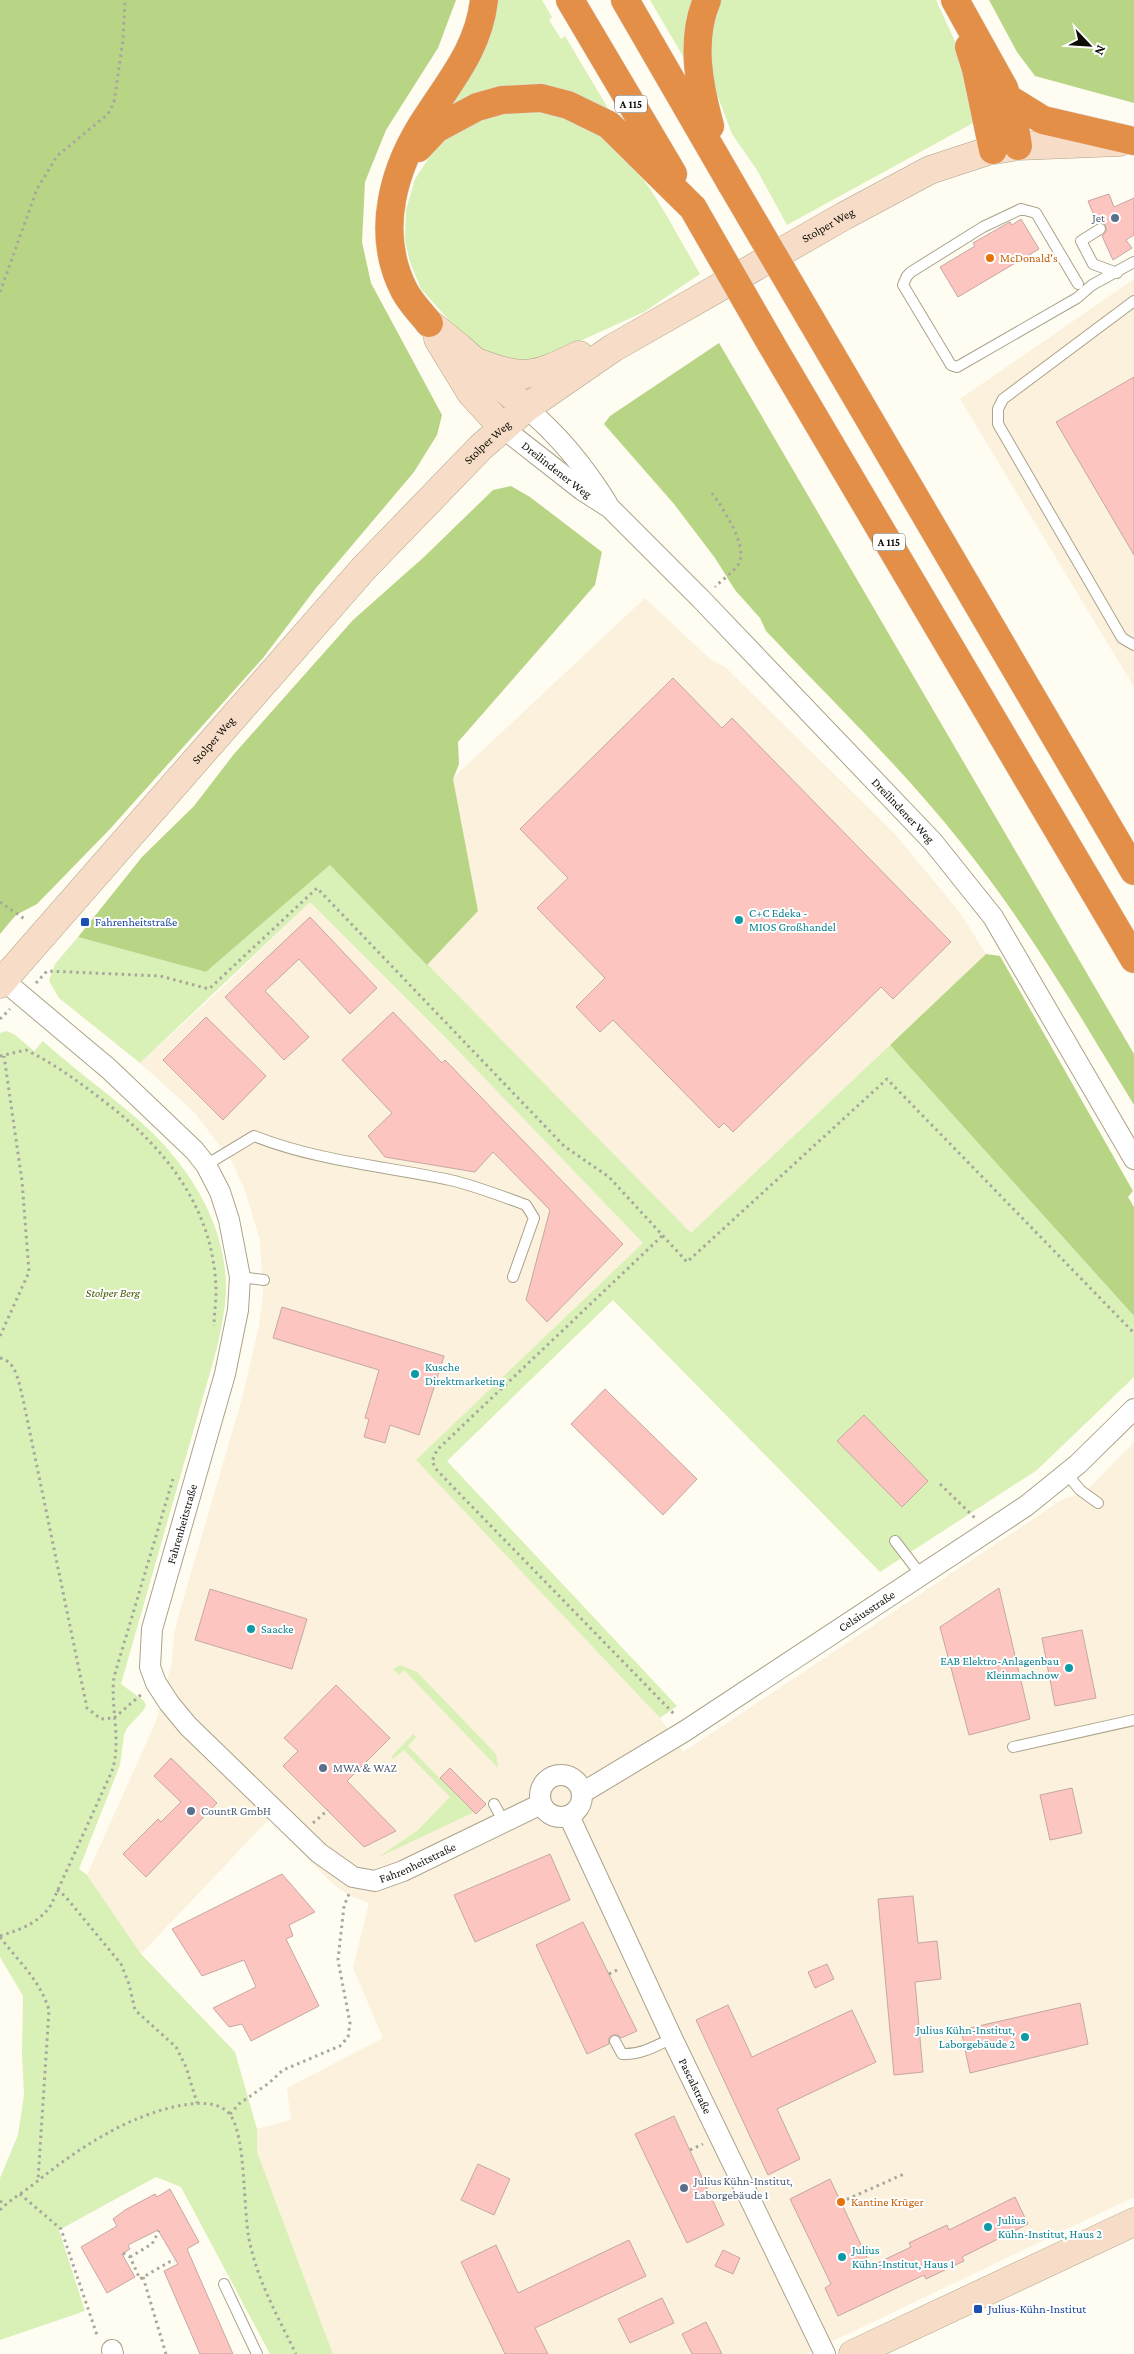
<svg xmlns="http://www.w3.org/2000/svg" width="1134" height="2354" viewBox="0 0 1134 2354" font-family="'Crimson Pro',serif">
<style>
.commercial{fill:#fbf1dc}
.green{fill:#d9f0b7}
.forest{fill:#b8d586}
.building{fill:#fdc5bf;stroke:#c5a7a4}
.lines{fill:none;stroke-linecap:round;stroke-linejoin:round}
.lane-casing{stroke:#aba38a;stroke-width:12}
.street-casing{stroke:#aba38a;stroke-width:22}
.secondary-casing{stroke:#aba38a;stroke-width:29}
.highway-casing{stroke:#dddddc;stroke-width:29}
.path{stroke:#a9a79d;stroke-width:3;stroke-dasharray:2.5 4;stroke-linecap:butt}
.lane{stroke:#fff;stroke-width:10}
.street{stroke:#fff;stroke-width:20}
.secondary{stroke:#f7ddc8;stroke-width:28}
.highway{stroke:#e38f48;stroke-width:28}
.highway-bridge-casing{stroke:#dddddc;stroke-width:29;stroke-linecap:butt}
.highway-bridge{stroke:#e38f48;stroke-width:28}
.service-dot{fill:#5c6f8a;stroke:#fff;stroke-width:2}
.food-dot{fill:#e8710a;stroke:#fff;stroke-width:2}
.culture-dot{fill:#0f9aa8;stroke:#fff;stroke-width:2}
.transit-dot{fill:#1a4fb4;stroke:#fff;stroke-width:2}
.labels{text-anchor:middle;stroke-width:4;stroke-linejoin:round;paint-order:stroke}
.shield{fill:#fff;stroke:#575650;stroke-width:1}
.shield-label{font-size:11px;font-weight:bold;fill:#0f0d05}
.service-label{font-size:12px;fill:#4e5e75;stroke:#fff;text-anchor:start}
.street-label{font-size:12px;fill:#0f0d05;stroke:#fff}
.food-label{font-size:12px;fill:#c56008;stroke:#fff;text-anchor:start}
.culture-label{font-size:12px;fill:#0d838f;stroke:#fff;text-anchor:start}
.transit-label{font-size:12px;fill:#164399;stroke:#fff;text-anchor:start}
.park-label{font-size:12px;font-style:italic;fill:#455d01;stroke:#fff}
</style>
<rect width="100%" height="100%" fill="#fffcf1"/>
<path class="commercial" d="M1134 279V687L960 399Z
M645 598 711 660 724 666 894 833 961 914 986 954 691 1233 427 965 478 911 452 779Z
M310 902 444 1036 643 1243 417 1460 660 1718 683 1752 1063 1499 1084 1493 1134 1442V2197L806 2354H333L257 2152V2129L291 2120 287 2088 383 2038 353 1968 369 1903 348 1895 331 1882 269 1819 141 1954 87 1875 156 1721 172 1662 174 1634 181 1607 241 1402 259 1326 263 1293 260 1240 244 1188 231 1160 194 1112 140 1063 219 991Z"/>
<path class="green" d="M496 0H542L552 17 549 20 561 39 565 36 612 115 568 99 436 124 467 82 482 53Z
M650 0H701L694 75Z
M719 0H936L965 63 975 122 787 225 757 170 732 134 711 78 710 38Z
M528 110C540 112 554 113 566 117 635 142 665 215 700 274L644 312 547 356 518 361 475 349 421 289 410 262 405 241 406 210 415 179 434 150 462 127 490 116Z
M330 865 691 1233 890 1045 1134 1316V1377L1037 1470 880 1572 613 1300 447 1461 677 1706 660 1718 416 1460 643 1243 444 1036 310 902 140 1063 59 998 49 981 55 964 78 937 206 972Z
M6 1031 14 1034 34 1051 43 1041C70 1066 100 1087 128 1111 181 1154 226 1217 226 1288 226 1308 221 1328 217 1348L121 1684 144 1701 146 1705 143 1711 127 1728 124 1735 120 1765 79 1869 87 1875 141 1954 235 2052 257 2129V2152L333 2354H270L181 2187 156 2177 59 2230 85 2311 0 2340V2178L18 2135 24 2095 22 2054 23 1996 0 1957V1033Z
M400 1665 417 1672 496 1754 498 1768 404 1670 399 1675 393 1669Z
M413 1734 416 1737 408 1746 468 1807 483 1801 487 1806 377 1858 418 1830 450 1797 404 1750 393 1759 391 1757Z"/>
<path class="forest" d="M0 0H456L438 48 386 130 365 182 362 242 371 283 442 415 437 435 414 472 316 588 263 658 110 829 37 904 16 915 0 934Z
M989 0H1134V103L1035 76 1017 52Z
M719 343 1134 1054V1105C1079 1014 1026 923 959 840 900 766 831 700 766 631L760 618 735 590 715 558 674 504 604 424 610 416Z
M511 486 530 497 602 552 595 585 458 742 459 764 453 779 478 911 427 965 330 865 206 972 78 937 142 857 194 806 234 754 353 620 424 557 493 490Z
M986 954 1000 956 1133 1191 1128 1197 1134 1207V1316L890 1045Z"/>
<path class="building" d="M1109 194 1114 207 1134 198V235L1126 240 1132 248 1113 260 1102 236 1106 232V226L1103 223H1097L1088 201Z
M1021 219 1039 249 958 297 940 267 975 246 973 243 1008 223 1010 222 1012 225Z
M1134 377V555L1056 422Z
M673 678 722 728 732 718 951 942 893 999 881 987 733 1132 724 1123 719 1128 613 1020 600 1032 576 1007 605 978 537 908 568 878 520 829Z
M310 917 377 988 350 1014 299 959 265 991 309 1037 284 1060 225 997Z
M393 1012 442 1063 445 1060 623 1244 547 1322 526 1300 550 1210 493 1152 475 1172 385 1157 368 1136 392 1113 342 1060Z
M206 1017 266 1076 223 1120 163 1060Z
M282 1307 444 1356 419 1435 390 1425 385 1443 364 1437 369 1419 365 1418 379 1370 273 1338Z
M605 1389 697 1479 663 1515 571 1424Z
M864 1415 928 1481 902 1507 837 1441Z
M999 1588 1030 1719 969 1735 940 1627Z
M210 1589 307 1619 292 1669 195 1640Z
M1082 1630 1096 1698 1055 1706 1042 1638Z
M336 1685 390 1738 347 1781 396 1831 364 1847 283 1766 298 1751 284 1738Z
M171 1758 217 1803 146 1877 123 1854 158 1819 161 1822 181 1802 154 1776Z
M450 1768 486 1804 476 1814 440 1778Z
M1072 1788 1082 1833 1050 1840 1040 1795Z
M550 1854 570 1900 475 1942 454 1895Z
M282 1874 315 1912 289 1925 293 1936 286 1939 319 2006 251 2041 242 2024 229 2027 213 2008 256 1987 244 1960 202 1976 172 1929Z
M913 1896 918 1943 937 1941 941 1979 915 1982 923 2072 894 2075 878 1899Z
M583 1922 637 2031 621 2038 618 2035H612L609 2038V2044L587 2054 536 1945Z
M827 1964 834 1979 815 1988 808 1972Z
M1080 2003 1088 2044 970 2073 961 2030Z
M728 2005 752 2057 852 2010 876 2062 777 2109 800 2159 768 2175 696 2020Z
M674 2116 724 2225 687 2243 635 2134Z
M478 2164 510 2179 494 2215 461 2200Z
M830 2179 871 2266 911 2247 909 2243 932 2232 947 2225 949 2230 1015 2197 1028 2224 962 2257 964 2261 951 2267 926 2279 924 2275 838 2316 825 2288 831 2284 790 2199Z
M170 2189 199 2242 187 2249 233 2354H200L164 2271 178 2264 158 2230 128 2245 130 2249 122 2254 135 2277 107 2293 81 2247 117 2226 113 2219 125 2210 155 2194 157 2197Z
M629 2240 646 2276 535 2328 548 2354H505L461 2262 496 2245 518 2293Z
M723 2250 740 2258 733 2274 715 2266Z
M662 2298 674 2323 630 2343 618 2319Z
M706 2322 722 2354H692L682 2334Z"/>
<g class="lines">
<g class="lane-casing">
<path id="lane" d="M1100 229 1081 241 1093 264 1117 273
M1078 284 1036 213 1021 209 983 227 911 272 907 276 903 285 951 365 957 367 1077 298 1092 285 1134 262
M1134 301 1003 399 998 409V424L1122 638 1134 645
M206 1165 254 1136C317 1161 384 1166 450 1180 476 1186 501 1196 526 1205L534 1218 513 1277
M240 1277 264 1280
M1067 1474 1080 1490 1098 1503
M895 1541 921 1575
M1013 1747 1134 1720
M494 1804 504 1822
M615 2041 622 2054C641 2055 656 2046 672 2038
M224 2284 257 2354"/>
</g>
<g class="street-casing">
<g id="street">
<path d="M526 408C559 435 584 466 607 503"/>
<path id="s1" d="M503 428 582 490 610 508 701 599 933 842 993 917 1134 1159"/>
<path id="s2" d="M3 980 109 1069 194 1150 206 1165 220 1192 229 1220 240 1277 238 1310 225 1374 152 1629 150 1667 156 1683 169 1703 188 1726 319 1853 353 1877 375 1881 403 1871 541 1804"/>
<circle cx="561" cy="1796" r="21"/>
<path id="s3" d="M582 1793 685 1731 1026 1506 1078 1464 1134 1409"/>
<path id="s4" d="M569 1816 672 2038 825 2354"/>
<path d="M112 2350 113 2354"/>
</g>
</g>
<g class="secondary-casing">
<g id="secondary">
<path d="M429 323 460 348 526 408"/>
<path d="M438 339 471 393 503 428"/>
<path d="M474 361C524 380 531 378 579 355"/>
<path id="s5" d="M0 984 364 568 481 447 526 408 613 348 844 216 930 170 988 151 1018 146 1120 142"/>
<path d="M853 2354 1134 2222"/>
</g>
</g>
<g class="highway-casing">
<path id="highway" d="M570 0 673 174
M625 0 732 185
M707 0C690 40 699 86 710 126
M955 0 1004 88 1013 116 1018 146
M969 47 976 69 993 150
M1006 97 1043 120 1134 141
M418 148 436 129 477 107 502 100 541 98 568 105 609 125 693 208
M810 318 1134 871
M429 323C421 313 410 302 404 290 374 231 394 165 429 114 453 77 479 46 484 0
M770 342 1134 959"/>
</g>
<path class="path" d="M0 292 37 189 57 156 108 114 114 102 123 40 125 0
M712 493C722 507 750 548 738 565 732 573 722 580 715 587
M0 902 26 920
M36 983 47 971 160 976 209 989 317 888 564 1146 609 1177 687 1262 887 1079 1134 1333
M0 1019 10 1009
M0 1056 26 1050C55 1064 79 1082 105 1102 167 1149 215 1211 216 1292 216 1303 214 1315 214 1326
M662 1236 437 1450 432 1461 436 1469 452 1486 675 1715
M0 1336 29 1272 22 1181 4 1056
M0 1358C17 1361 19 1385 23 1399L87 1708 101 1719 114 1718 143 1693
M940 1484 975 1518
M313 1823 328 1810
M57 1890 65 1896 121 1964 129 1984 135 2010 176 2047 186 2067 197 2103
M0 1936C21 1929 38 1924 51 1905L112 1771C122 1741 110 1707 114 1677L173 1479
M0 1937C18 1961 40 1980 49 2010L38 2180
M609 1974 619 1969
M230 2114 239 2104 269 2083 283 2070 340 2046 348 2037 350 2023 338 1960 344 1906 349 1894
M690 2150 703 2144
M20 2194 61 2229 98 2338
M0 2201 5 2204
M841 2202 904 2174
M0 2210C9 2201 20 2194 30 2187 55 2167 80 2148 108 2133 131 2119 211 2085 231 2116 246 2140 243 2207 249 2239 257 2280 278 2317 296 2354
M123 2253 130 2257 140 2279 169 2262H175
M130 2257 152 2244 159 2231
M143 2277 166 2354"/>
<use href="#lane" class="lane"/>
<use href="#street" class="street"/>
<use href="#secondary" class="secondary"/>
<use href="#highway" class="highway"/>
<g class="highway-bridge-casing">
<path id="highway-bridge" d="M732 185 810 318
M693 208 770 342"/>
</g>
<use href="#highway-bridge" class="highway-bridge"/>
</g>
<g class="service-dot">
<circle cx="1115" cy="218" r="5"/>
<circle cx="323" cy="1768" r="5"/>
<circle cx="191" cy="1811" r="5"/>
<circle cx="684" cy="2188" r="5"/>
</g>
<g class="food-dot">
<circle cx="990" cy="258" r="5"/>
<circle cx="841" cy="2202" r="5"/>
</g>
<g class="culture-dot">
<circle cx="739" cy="920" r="5"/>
<circle cx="415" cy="1374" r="5"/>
<circle cx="251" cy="1629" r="5"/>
<circle cx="1069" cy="1668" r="5"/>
<circle cx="1025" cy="2037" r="5"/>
<circle cx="988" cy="2227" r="5"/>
<circle cx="842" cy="2257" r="5"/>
</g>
<g class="transit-dot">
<rect x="80" y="917" width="10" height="10" rx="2.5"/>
<rect x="973" y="2304" width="10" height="10" rx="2.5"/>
</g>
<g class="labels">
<g class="shield">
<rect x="615" y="95.5" width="32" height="17" rx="4"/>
<rect x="873" y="533.5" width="32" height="17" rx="4"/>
</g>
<g class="shield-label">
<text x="631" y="108">A 115</text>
<text x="889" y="546">A 115</text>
</g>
<g class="service-label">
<text x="1105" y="222" text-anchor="end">Jet</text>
<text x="333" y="1772">MWA &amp; WAZ</text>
<text x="201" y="1815">CountR GmbH</text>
<text x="694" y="2185">Julius Kühn-Institut,<tspan x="694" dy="14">Laborgebäude 1</tspan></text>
</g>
<g class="street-label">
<text dy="4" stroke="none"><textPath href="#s5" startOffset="1134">Stolper Weg</textPath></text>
<text dy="4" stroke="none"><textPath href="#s5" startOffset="729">Stolper Weg</textPath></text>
<text dy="4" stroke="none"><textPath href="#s1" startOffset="68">Dreilindener Weg</textPath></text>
<text dy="4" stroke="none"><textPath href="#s5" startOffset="324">Stolper Weg</textPath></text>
<text dy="4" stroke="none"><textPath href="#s1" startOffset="555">Dreilindener Weg</textPath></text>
<text transform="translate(182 1524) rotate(-74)" y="4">Fahrenheitstraße</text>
<text dy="4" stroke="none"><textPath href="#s3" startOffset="338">Celsiusstraße</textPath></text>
<text dy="4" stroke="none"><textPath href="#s2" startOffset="1158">Fahrenheitstraße</textPath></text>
<text dy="4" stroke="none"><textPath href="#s4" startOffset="298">Pascalstraße</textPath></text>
</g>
<g class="food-label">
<text x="1000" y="262">McDonald's</text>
<text x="851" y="2206">Kantine Krüger</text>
</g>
<g class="culture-label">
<text x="749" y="917">C+C Edeka -<tspan x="749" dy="14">MIOS Großhandel</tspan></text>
<text x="425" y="1371">Kusche<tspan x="425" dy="14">Direktmarketing</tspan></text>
<text x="261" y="1633">Saacke</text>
<text x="1059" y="1665" text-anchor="end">EAB Elektro-Anlagenbau<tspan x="1059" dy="14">Kleinmachnow</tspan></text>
<text x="1015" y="2034" text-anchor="end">Julius Kühn-Institut,<tspan x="1015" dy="14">Laborgebäude 2</tspan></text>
<text x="998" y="2224">Julius<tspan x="998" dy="14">Kühn-Institut, Haus 2</tspan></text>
<text x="852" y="2254">Julius<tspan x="852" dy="14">Kühn-Institut, Haus 1</tspan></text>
</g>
<g class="transit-label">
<text x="95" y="926">Fahrenheitstraße</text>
<text x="988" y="2313">Julius-Kühn-Institut</text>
</g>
<g class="park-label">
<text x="113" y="1297">Stolper Berg</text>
</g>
</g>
<g transform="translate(1089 45) rotate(115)" stroke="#ffffff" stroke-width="4" paint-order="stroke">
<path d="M0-4L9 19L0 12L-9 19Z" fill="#0f0d05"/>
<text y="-8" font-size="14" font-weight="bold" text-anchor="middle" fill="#0f0d05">N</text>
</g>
</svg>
